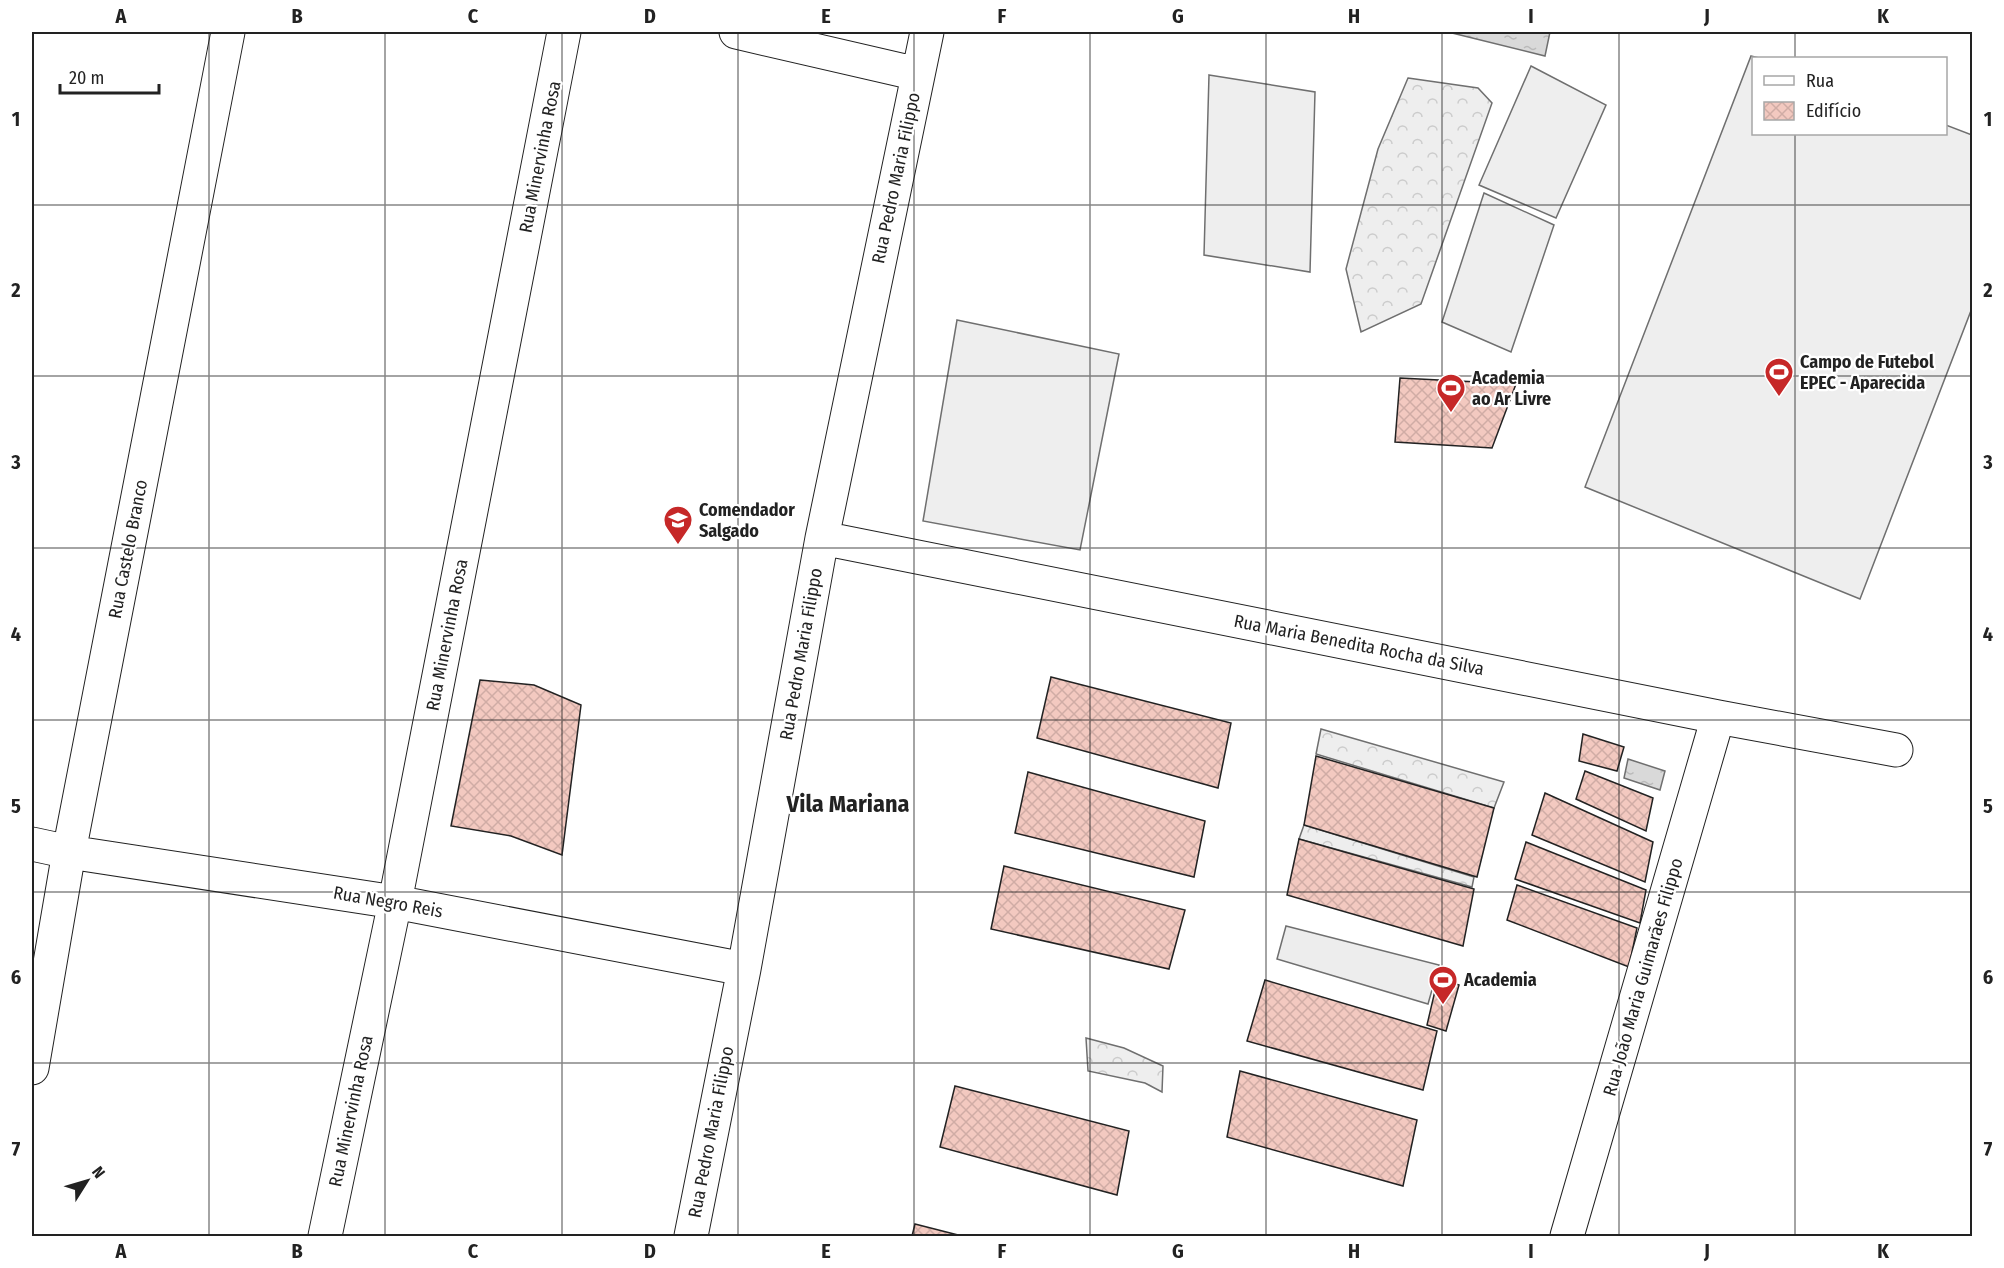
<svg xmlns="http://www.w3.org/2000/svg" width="2004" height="1268" viewBox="0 0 2004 1268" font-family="'Fira Sans Condensed',sans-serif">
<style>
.forest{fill:url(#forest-crowns);stroke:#6f6f6f;stroke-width:1.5}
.pitch{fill:#eee;stroke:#6f6f6f;stroke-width:1.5}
.parking{fill:#ededed;stroke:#6f6f6f;stroke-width:1.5}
.water{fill:url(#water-ripples);stroke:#6f6f6f;stroke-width:1.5}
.building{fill:url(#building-cross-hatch);stroke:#222;stroke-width:1.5}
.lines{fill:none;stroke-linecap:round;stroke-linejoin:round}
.minor-casing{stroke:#222;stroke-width:35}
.minor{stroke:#fff;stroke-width:33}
.grid{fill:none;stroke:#222;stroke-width:1.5;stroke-opacity:0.55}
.labels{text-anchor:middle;stroke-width:4.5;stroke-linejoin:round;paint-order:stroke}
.street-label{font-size:18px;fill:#222;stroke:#fff}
.poi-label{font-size:18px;font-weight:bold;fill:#222;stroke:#fff;text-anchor:start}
.district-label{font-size:24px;font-weight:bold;fill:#222;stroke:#fff}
.neatline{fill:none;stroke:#222;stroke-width:2}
.grid-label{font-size:20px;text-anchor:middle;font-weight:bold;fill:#222}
</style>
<defs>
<pattern id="forest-crowns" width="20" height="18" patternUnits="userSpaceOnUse" patternTransform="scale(1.5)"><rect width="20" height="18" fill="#eee"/><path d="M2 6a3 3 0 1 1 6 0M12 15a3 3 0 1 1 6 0" fill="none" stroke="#ccc"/></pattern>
<pattern id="water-ripples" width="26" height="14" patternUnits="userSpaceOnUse" patternTransform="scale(1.5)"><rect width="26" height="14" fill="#d9d9d9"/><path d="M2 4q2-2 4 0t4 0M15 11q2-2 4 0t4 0" fill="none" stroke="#bababa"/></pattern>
<pattern id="building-cross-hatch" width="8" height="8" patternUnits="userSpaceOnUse" patternTransform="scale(1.5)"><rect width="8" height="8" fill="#f3c9c0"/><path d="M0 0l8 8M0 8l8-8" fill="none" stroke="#d0aca5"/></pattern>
</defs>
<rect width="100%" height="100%" fill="#fff"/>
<path class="forest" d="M1408 78 1478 88 1492 103 1421 304 1361 332 1346 269 1378 149Z
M1321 729 1504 782 1494 808 1316 754Z
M1304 825 1474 877 1472 887 1299 839Z
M1086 1038 1124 1048 1163 1066 1162 1092 1145 1083 1088 1071Z"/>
<path class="pitch" d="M1751 56 1759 58H1754V134H1946V125L1972 135V308L1860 599 1585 487Z
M1531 66 1606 105 1556 218 1479 185Z
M1209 75 1315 92 1310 272 1204 255Z
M1484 193 1554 225 1511 352 1442 322Z
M957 320 1119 354 1080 550 923 521Z"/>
<path class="parking" d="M1286 926 1439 965 1428 1004 1277 959Z"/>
<path class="water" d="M1448 32H1550L1545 56Z
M1628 759 1665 771 1660 790 1624 778Z"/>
<path class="building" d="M1400 378 1516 384 1492 448 1395 442Z
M1051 677 1231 723 1218 788 1037 738Z
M480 680 534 685 581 705 562 855 511 836 451 826Z
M1583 734 1624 747 1617 771 1579 761Z
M1316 756 1494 808 1477 877 1304 825Z
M1585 771 1653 798 1646 831 1576 799Z
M1028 772 1205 821 1194 877 1015 833Z
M1545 793 1653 842 1645 882 1532 835Z
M1299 839 1474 889 1463 946 1287 895Z
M1526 842 1646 890 1640 923 1515 879Z
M1004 866 1185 910 1169 969 991 929Z
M1517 885 1637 928 1629 967 1507 920Z
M1438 978 1459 985 1446 1031 1427 1025Z
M1265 980 1437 1031 1423 1090 1247 1041Z
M1240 1071 1417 1120 1403 1186 1227 1137Z
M955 1086 1129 1131 1117 1195 940 1147Z
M915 1224 962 1236H912Z"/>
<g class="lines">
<g class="minor-casing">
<path id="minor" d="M736 32 918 74
M822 538 1718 717 1896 750
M32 844 69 852 395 902 744 969
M32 1068 69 852 228 32
M325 1236 395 902 564 32
M691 1236 744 969 822 538 927 32
M1567 1236 1718 717"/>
</g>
<use href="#minor" class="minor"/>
</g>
<path class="grid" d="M209 32V1236M385 32V1236M562 32V1236M738 32V1236M914 32V1236M1090 32V1236M1266 32V1236M1442 32V1236M1619 32V1236M1795 32V58M1795 134V1236M32 205H1972M32 376H1972M32 548H1972M32 720H1972M32 892H1972M32 1063H1972"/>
<defs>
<g id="stadium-pin" transform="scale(1.5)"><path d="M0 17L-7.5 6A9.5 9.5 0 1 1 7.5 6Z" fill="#c62828" stroke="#fff"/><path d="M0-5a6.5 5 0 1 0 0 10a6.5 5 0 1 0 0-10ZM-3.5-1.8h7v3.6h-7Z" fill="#fff"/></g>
<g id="school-pin" transform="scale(1.5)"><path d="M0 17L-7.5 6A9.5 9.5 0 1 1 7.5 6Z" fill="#c62828" stroke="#fff"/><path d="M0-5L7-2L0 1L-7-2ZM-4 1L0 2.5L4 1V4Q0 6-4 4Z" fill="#fff"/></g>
</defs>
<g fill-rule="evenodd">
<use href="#stadium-pin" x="1779" y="372"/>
<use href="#stadium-pin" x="1451" y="388"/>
<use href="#school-pin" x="678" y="520"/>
<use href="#stadium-pin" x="1443" y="980"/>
</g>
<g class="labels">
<g class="street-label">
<text transform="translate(540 157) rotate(-79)" y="6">Rua Minervinha Rosa</text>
<text transform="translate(896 178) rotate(-78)" y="6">Rua Pedro Maria Filippo</text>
<text transform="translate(128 549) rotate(-79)" y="6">Rua Castelo Branco</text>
<text transform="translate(447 635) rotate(-79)" y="6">Rua Minervinha Rosa</text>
<text transform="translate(1359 645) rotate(11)" y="6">Rua Maria Benedita Rocha da Silva</text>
<text transform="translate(801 654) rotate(-80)" y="6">Rua Pedro Maria Filippo</text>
<text transform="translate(388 902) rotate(10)" y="6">Rua Negro Reis</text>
<text transform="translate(1643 977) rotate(-74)" y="6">Rua João Maria Guimarães Filippo</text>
<text transform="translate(351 1111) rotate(-78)" y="6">Rua Minervinha Rosa</text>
<text transform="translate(711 1132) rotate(-79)" y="6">Rua Pedro Maria Filippo</text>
</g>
<g class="poi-label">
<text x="1800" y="368">Campo de Futebol<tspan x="1800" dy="21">EPEC - Aparecida</tspan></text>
<text x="1472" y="384">Academia<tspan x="1472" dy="21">ao Ar Livre</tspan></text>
<text x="699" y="516">Comendador<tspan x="699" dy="21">Salgado</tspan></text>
<text x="1464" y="986">Academia</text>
</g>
<g class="district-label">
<text x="848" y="812">Vila Mariana</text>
</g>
</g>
<rect width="2004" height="1268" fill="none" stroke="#ffffff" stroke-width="66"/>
<rect x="1752" y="57" width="195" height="78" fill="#ffffff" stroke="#a7a7a7" stroke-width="1.5"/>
<rect x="1764" y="76" width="30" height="9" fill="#ffffff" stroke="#a7a7a7" stroke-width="1.5"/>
<text x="1806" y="87" font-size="18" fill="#222222">Rua</text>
<rect x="1764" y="102" width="30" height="18" fill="url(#building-cross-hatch)" stroke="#a7a7a7" stroke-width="1.5"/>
<text x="1806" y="117" font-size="18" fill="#222222">Edifício</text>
<g transform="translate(87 1181) rotate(53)" stroke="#ffffff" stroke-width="4.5" paint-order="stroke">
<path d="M0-4.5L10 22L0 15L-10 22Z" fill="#222222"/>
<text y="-9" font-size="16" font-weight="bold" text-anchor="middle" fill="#222222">N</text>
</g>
<path d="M60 84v9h99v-9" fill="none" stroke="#222222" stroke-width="3"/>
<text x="69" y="84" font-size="18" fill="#222222" stroke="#ffffff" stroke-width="4.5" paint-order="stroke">20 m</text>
<rect x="33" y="33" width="1938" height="1202" class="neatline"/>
<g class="grid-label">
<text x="121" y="23">A</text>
<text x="297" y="23">B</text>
<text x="473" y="23">C</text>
<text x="650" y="23">D</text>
<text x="826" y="23">E</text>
<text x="1002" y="23">F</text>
<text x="1178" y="23">G</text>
<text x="1354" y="23">H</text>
<text x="1531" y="23">I</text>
<text x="1707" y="23">J</text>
<text x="1883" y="23">K</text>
<text x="16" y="126">1</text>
<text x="1988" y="126">1</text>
<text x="16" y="297">2</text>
<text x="1988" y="297">2</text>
<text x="16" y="469">3</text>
<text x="1988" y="469">3</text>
<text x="16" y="641">4</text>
<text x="1988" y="641">4</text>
<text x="16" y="813">5</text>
<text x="1988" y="813">5</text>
<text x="16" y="984">6</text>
<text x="1988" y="984">6</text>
<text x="16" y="1156">7</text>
<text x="1988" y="1156">7</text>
<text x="121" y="1258">A</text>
<text x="297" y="1258">B</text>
<text x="473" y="1258">C</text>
<text x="650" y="1258">D</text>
<text x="826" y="1258">E</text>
<text x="1002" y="1258">F</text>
<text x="1178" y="1258">G</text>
<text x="1354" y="1258">H</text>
<text x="1531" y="1258">I</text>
<text x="1707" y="1258">J</text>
<text x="1883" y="1258">K</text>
</g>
</svg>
